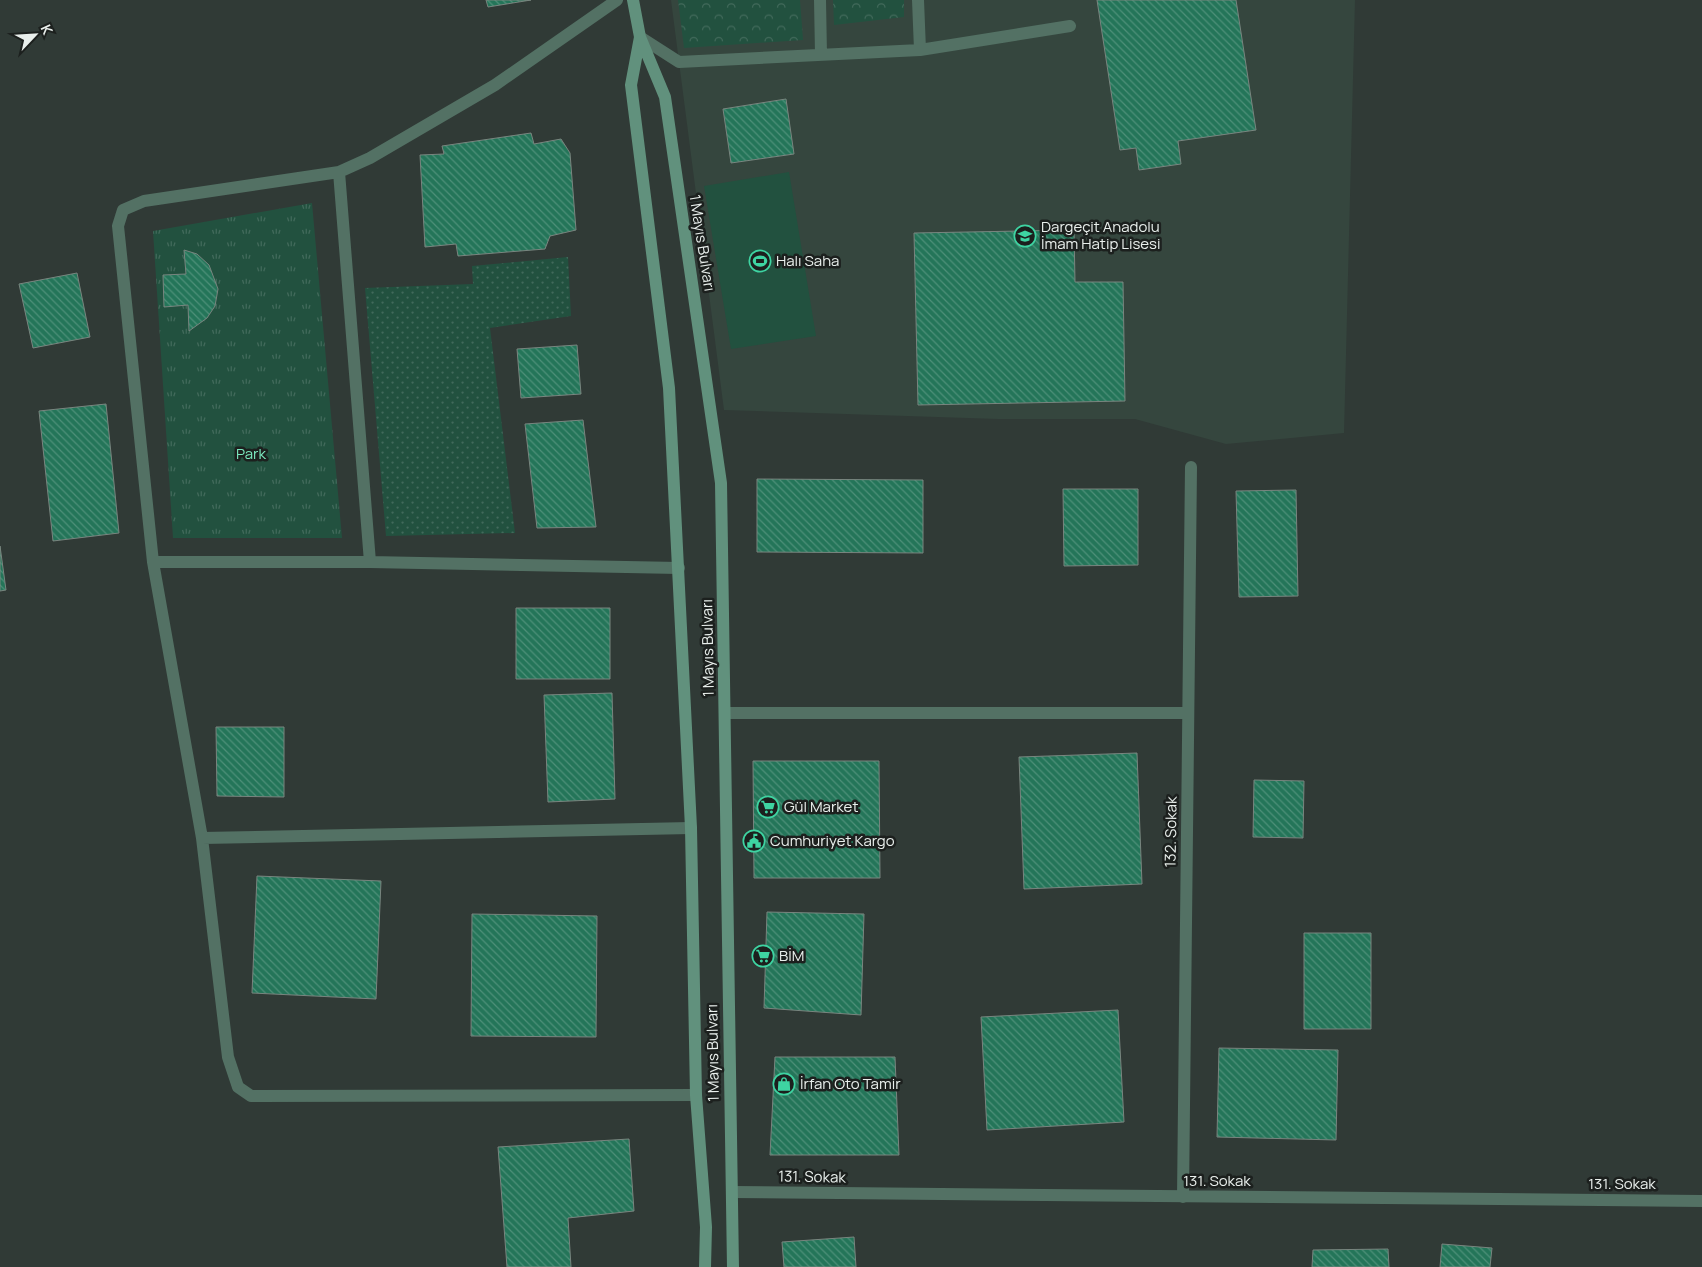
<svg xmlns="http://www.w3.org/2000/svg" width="1702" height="1267" viewBox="0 0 1702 1267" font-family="Manrope,sans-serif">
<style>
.built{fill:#35463e}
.grass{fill:#22513f}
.forest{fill:url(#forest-crowns)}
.park{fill:url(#park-tufts)}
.garden{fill:url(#garden-dots)}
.building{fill:url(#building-back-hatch);stroke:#79857f}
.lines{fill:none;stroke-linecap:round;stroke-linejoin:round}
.service{stroke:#537164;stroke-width:12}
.minor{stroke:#537164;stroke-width:12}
.secondary{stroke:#61917d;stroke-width:12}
.labels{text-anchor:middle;stroke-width:5;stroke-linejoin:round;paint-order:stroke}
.poi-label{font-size:15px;fill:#e9efec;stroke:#1c201e;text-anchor:start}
.street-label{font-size:15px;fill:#e9efec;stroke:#1c201e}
.park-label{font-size:15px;fill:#7be9bf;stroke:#1c201e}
</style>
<defs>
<pattern id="forest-crowns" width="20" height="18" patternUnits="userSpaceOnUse" patternTransform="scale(1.25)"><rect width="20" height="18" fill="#22513f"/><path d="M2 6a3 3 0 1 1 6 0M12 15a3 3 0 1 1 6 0" fill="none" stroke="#426a5b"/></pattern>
<pattern id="park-tufts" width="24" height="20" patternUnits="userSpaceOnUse" patternTransform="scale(1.25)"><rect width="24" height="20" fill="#22513f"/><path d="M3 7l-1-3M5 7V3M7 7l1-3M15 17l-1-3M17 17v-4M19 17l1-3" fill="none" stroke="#426a5b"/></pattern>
<pattern id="garden-dots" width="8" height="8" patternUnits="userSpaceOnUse" patternTransform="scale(1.25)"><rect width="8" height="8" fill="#22513f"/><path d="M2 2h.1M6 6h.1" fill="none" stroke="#426a5b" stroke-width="1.8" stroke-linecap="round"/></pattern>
<pattern id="building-back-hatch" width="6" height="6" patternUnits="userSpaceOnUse" patternTransform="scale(1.25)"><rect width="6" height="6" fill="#247559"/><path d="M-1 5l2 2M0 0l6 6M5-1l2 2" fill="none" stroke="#4e9079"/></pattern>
</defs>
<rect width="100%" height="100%" fill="#303a36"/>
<path class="built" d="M671 0H1355L1344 433 1226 444 1135 419H998L724 410Z"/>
<path class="grass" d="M789 172 816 336 731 349 704 186Z"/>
<path class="forest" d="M678 0H800L803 40 684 48Z
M833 0H904V17L834 25Z"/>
<path class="park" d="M312 203 342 538H173L153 231Z"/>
<path class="garden" d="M568 257 571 316 490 328 515 533 386 536 365 288 473 284 472 266Z"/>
<path class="building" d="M486 0H531L488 7Z
M1097 0H1236L1256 130 1178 141 1181 164 1139 170 1136 148 1120 150Z
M786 99 794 154 731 163 723 109Z
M531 133 534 144 561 139 570 153 576 230 550 236 545 249 458 256 456 244 425 247 420 155 444 154 442 146Z
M1074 230 1075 282H1123L1125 401 918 405 914 233Z
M184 250 197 254 209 265 218 289 215 306 207 318 189 331 188 305 164 307 163 275 186 274Z
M77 273 90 337 33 348 19 284Z
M577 345 581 394 521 398 517 349Z
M106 404 119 533 53 541 39 411Z
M583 420 596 527 537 528 525 424Z
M757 479 923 480V553L757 552Z
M1063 489H1138V565L1064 566Z
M1296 490 1298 596 1239 597 1236 491Z
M0 546 6 590 0 591Z
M516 608H610V679H516Z
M612 693 615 799 548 802 544 695Z
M216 727H284V797L217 796Z
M1137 753 1142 884 1024 889 1019 757Z
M753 761H879L880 878H754Z
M1254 780 1304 781 1303 838 1253 837Z
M257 876 381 881 376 999 252 993Z
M767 912 864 914 861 1015 764 1008Z
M472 914 597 916 596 1037 471 1036Z
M1304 933H1371V1029H1304Z
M1118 1010 1124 1122 987 1130 981 1017Z
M1219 1048 1338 1050 1336 1140 1217 1137Z
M775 1057H895L899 1155H770Z
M629 1139 634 1211 568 1218 571 1267H507L498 1147Z
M854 1237 856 1267H784L782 1242Z
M1442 1244 1492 1248 1490 1267H1440Z
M1388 1249 1389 1267H1312L1313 1250Z"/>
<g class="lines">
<path class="service" d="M820 0 821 54
M918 0 920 50
M640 37 679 62 920 50 1070 26"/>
<path class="minor" d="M617 0 495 85 370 158 339 172 144 201 123 210 118 226 153 562 202 838 228 1057 238 1087 251 1096 696 1095
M339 172 370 562
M153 562H370L679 568
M725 713H1188
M202 838 691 828
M732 1192 1702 1201
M1183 1197 1191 467"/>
<path class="secondary" d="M633 0 640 37 665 97 721 483 733 1267
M640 37 631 85 669 388 691 828 696 1095 706 1227 705 1267"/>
</g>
<defs>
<g id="school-ring" transform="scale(1.125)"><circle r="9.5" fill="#1c201e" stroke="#3ed4a2" stroke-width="1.5"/><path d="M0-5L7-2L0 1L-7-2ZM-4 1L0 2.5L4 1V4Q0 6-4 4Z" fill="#3ed4a2"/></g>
<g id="stadium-ring" transform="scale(1.125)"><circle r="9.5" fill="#1c201e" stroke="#3ed4a2" stroke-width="1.5"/><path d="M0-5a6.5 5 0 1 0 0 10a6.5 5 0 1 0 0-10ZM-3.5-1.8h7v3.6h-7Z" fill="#3ed4a2"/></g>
<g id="supermarket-ring" transform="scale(1.125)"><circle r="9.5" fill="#1c201e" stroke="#3ed4a2" stroke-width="1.5"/><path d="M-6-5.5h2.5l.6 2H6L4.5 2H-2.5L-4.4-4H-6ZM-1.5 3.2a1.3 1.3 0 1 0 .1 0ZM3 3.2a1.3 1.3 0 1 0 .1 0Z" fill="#3ed4a2"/></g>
<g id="civic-ring" transform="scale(1.125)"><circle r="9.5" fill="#1c201e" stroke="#3ed4a2" stroke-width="1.5"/><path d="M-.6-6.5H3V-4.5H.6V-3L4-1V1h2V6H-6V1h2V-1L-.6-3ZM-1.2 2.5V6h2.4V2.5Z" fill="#3ed4a2"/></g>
<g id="shop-ring" transform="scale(1.125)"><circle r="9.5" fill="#1c201e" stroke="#3ed4a2" stroke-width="1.5"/><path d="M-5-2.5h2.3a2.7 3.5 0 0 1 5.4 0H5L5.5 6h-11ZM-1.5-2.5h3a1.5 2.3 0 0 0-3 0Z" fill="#3ed4a2"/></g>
</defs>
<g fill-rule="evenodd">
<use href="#school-ring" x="1025" y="236"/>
<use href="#stadium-ring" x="760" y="261"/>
<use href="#supermarket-ring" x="768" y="807"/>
<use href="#civic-ring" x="754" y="841"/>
<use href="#supermarket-ring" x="763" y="956"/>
<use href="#shop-ring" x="784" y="1084"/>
</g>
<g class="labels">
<g class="poi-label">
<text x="1041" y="232">Dargeçit Anadolu<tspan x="1041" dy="17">İmam Hatip Lisesi</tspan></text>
<text x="776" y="266">Halı Saha</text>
<text x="784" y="812">Gül Market</text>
<text x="770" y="846">Cumhuriyet Kargo</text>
<text x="779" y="961">BİM</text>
<text x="800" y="1089">İrfan Oto Tamir</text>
</g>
<g class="street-label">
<text transform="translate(702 243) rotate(81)" y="5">1 Mayıs Bulvarı</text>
<text transform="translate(708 648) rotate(-91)" y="5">1 Mayıs Bulvarı</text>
<text transform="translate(1171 832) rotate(-89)" y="5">132. Sokak</text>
<text transform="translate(713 1053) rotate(-91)" y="5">1 Mayıs Bulvarı</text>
<text transform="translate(812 1177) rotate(1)" y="5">131. Sokak</text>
<text x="1217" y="1186">131. Sokak</text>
<text x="1622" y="1189">131. Sokak</text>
</g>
<g class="park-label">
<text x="251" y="459">Park</text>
</g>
</g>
<g transform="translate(35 35) rotate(65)" stroke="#1c201e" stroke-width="4" paint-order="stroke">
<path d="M0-4L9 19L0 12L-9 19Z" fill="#e9efec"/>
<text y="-8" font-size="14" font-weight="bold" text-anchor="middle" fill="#e9efec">K</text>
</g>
</svg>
